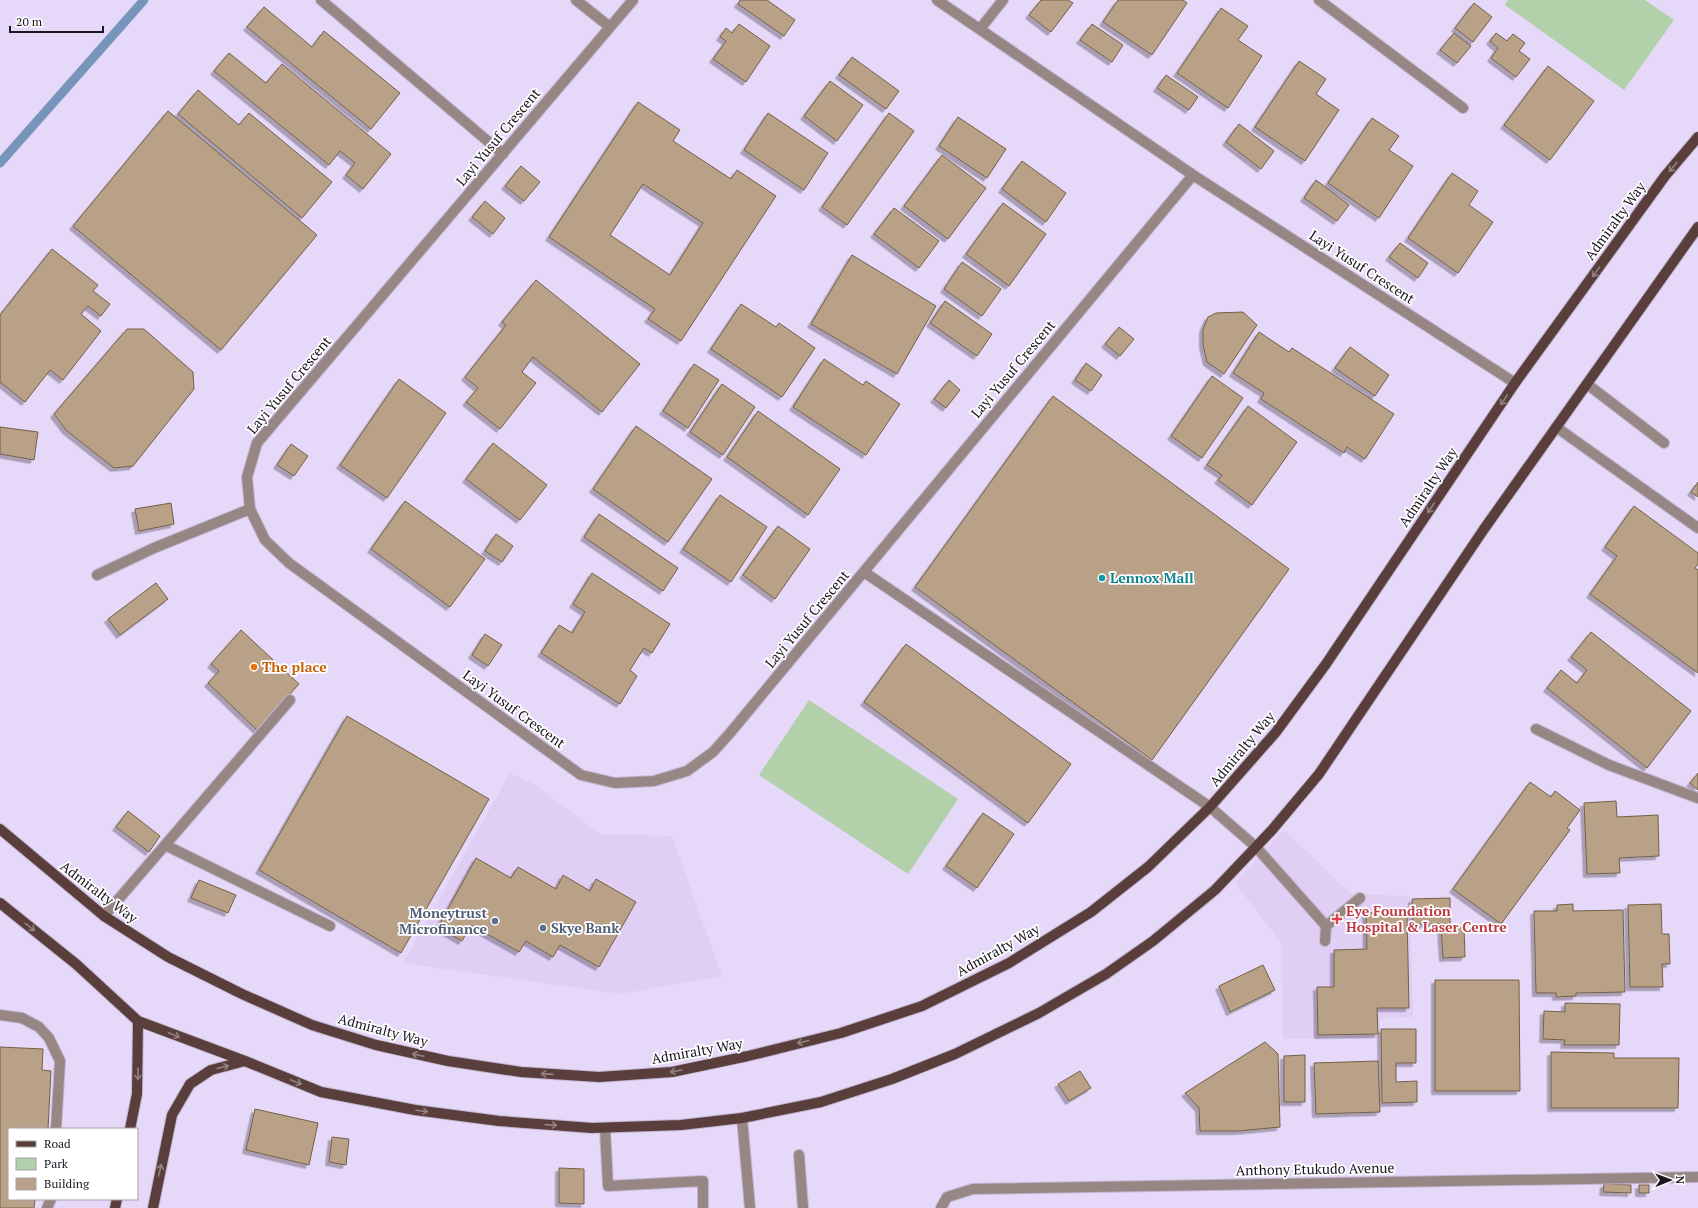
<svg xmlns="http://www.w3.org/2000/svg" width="1698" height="1208" viewBox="0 0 1698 1208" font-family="'PT Serif',serif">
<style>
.built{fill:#e0cef5}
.green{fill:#b2d0a9}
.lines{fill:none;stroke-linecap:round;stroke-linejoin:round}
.stream{stroke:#7794bb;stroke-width:9}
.building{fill:#b8a187;stroke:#735f46;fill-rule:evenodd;filter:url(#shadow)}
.minor-casing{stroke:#c1b5d1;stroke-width:12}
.major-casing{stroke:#c1b5d1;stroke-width:12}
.minor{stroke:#968684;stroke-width:10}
.major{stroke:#593e3c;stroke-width:10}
.oneway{stroke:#938280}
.culture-dot{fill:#0f9aa8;stroke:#fff;stroke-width:1.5}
.food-dot{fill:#e8710a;stroke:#fff;stroke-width:1.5}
.health-dot{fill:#e0444e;stroke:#fff;stroke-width:1.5}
.service-dot{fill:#5c6f8a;stroke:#fff;stroke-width:1.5}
.labels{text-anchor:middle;stroke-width:3.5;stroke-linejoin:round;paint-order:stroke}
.street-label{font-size:14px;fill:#1a1520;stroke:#fff}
.culture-label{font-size:14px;font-weight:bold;fill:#0d838f;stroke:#fff;text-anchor:start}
.food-label{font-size:14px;font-weight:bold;fill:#c56008;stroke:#fff;text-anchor:start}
.health-label{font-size:14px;font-weight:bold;fill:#be3a42;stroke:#fff;text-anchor:start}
.service-label{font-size:14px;font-weight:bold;fill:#4e5e75;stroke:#fff;text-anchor:end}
</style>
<defs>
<filter id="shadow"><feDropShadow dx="-3.5" dy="3.5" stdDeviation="0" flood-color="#0004"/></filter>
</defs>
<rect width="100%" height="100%" fill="#e6d8f8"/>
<path class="built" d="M510 773 532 783 600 834 672 836 722 976 621 994 403 963Z
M1284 830 1351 894 1410 896 1413 1017 1380 1018V1038L1283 1039 1281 942 1235 883Z"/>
<path class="green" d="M1508 0H1645L1674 20 1624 90 1505 5Z
M809 700 958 799 908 874 759 775Z"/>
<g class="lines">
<path class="stream" d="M0 163 144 0"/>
</g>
<path class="building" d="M740 0H767L795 20 784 36 738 4Z
M1041 0H1068L1073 3 1051 32 1029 15Z
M1118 0H1183L1187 3 1152 55 1103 22Z
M1474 3 1492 17 1473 42 1455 28Z
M264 7 312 47 324 31 400 93 371 129 247 27Z
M1221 8 1248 26 1238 40 1262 56 1228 108 1177 73Z
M739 24 770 46 746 82 713 59 726 41 720 37 726 28 732 33Z
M1092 24 1123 45 1112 62 1080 40Z
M1454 33 1471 46 1457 63 1440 50Z
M1496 33 1507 41 1513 34 1525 43 1519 51 1530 59 1516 77 1491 58 1498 48 1490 41Z
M229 53 266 83 282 64 391 154 363 189 346 175 355 163 340 151 329 165 214 71Z
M852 57 899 91 886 109 839 75Z
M1299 61 1326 79 1316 94 1339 110 1305 161 1255 127Z
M1548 66 1594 101 1550 160 1504 125Z
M1166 75 1198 97 1189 110 1157 88Z
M830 81 863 105 837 141 804 116Z
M198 90 239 125 249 113 332 182 302 218 178 114Z
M638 102 680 130 673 141 731 179 737 170 776 196 681 341 648 319 655 309 549 237ZM643 184 703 223 670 275 610 235Z
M168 111 317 235 221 350 73 226Z
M768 113 828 153 804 190 744 150Z
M889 113 914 131 847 225 822 207Z
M958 117 1006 149 987 178 939 146Z
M1372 118 1399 136 1389 150 1413 166 1379 218 1328 183Z
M1239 124 1274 151 1261 169 1226 142Z
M942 155 986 188 948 239 904 206Z
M1022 161 1066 193 1046 222 1002 189Z
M521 166 540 182 524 201 505 186Z
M1452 173 1478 191 1469 205 1493 222 1458 273 1408 238Z
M1316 180 1349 205 1337 221 1304 198Z
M485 201 505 218 493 234 472 217Z
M1003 203 1046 234 1009 286 966 254Z
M894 208 939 241 919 268 874 234Z
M1400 243 1428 263 1418 278 1389 257Z
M52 249 98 285 93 291 110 304 101 316 88 306 81 314 101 331 63 380 50 370 25 402 0 382V315Z
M852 255 936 306 897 374 811 324Z
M962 262 1001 289 982 316 944 289Z
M536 280 640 364 602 412 533 357 522 372 536 383 500 429 466 402 478 388 465 377 506 325 502 322Z
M945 301 992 334 977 356 930 323Z
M741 304 776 327 779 323 815 348 782 397 711 349Z
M1243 312 1257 325 1224 374 1207 362 1203 345V329L1208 317 1216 313Z
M1119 327 1134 339 1120 356 1105 344Z
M127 329H144L193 372 194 389 133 466 114 468 66 430 54 414Z
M1259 332 1289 352 1292 348 1394 414 1365 459 1347 447 1344 453 1261 399 1264 393 1233 373Z
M1350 347 1389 375 1375 396 1335 368Z
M824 359 863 385 866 381 900 404 866 455 793 407Z
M1086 363 1102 375 1091 391 1075 380Z
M694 364 719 380 688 428 663 411Z
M1212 376 1243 398 1202 458 1171 436Z
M399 379 446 413 387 498 340 465Z
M949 380 960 390 946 408 934 399Z
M722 384 755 407 723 455 690 432Z
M1053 396 1289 569 1152 760 915 587Z
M1248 406 1297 442 1252 505 1218 480 1222 475 1207 465Z
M758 411 840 469 808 515 727 457Z
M636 426 712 479 668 542 593 489Z
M0 427 38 432 34 460 0 454Z
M493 443 547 485 520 520 466 479Z
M291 444 308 456 294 476 277 465Z
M1698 482V497L1691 492Z
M720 495 767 527 731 582 683 549Z
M405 501 485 559 450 607 371 549Z
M171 503 174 524 139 531 135 509Z
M1634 506 1698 553V564L1695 568 1698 570V673L1590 594 1617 556 1605 547Z
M599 514 678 568 663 591 584 537Z
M778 526 810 549 775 599 743 575Z
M496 534 513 546 502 562 485 551Z
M592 573 670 624 652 653 644 648 630 670 637 676 620 704 541 653 559 625 572 633 585 612 573 604Z
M156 583 168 599 120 635 108 619Z
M241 630 299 684 257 730 208 683 219 671 211 664Z
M1591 632 1691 711 1647 768 1547 688 1561 670 1577 683 1587 670 1571 657Z
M485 634 502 645 488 666 472 655Z
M906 644 1071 764 1028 823 864 702Z
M347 716 489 799 401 953 259 870Z
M1698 773V790L1690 783Z
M1530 782 1551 797 1555 791 1580 810 1567 828 1570 830 1501 924 1453 889Z
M1616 801 1617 817 1658 815 1659 856 1619 858 1620 873 1587 874 1584 803Z
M128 811 160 836 149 852 116 827Z
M983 813 1014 834 977 888 946 866Z
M476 858 511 878 518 867 556 889 563 875 590 891 596 879 636 902 599 967 560 945 553 957 526 941 519 952 471 925 462 941 438 927Z
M199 880 236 895 228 913 191 898Z
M1450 898V924H1413L1412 899Z
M1573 904V911L1623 910 1625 992 1576 993V996L1556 997V993H1536L1534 911H1557V905Z
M1661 904 1662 934H1669L1670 964H1662L1663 987H1630L1628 905Z
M1407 912 1409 1008H1377L1378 1034 1318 1035 1317 987H1334V950L1367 949 1366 913Z
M1464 927 1465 957 1443 958 1441 928Z
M1263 965 1275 990 1230 1012 1219 986Z
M1435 980H1519L1520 1091H1435Z
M1565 1003 1620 1004 1619 1045H1564L1565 1040 1543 1039 1544 1011 1565 1012Z
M1381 1029H1416V1063H1396V1082L1417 1081V1102L1382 1103Z
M1265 1042 1278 1054 1280 1127 1239 1131H1200L1199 1108 1185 1093Z
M0 1047 43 1049 42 1070 51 1071 48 1129H9V1199H35L34 1208H0Z
M1551 1052 1614 1053V1058H1679L1678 1108H1551Z
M1305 1055V1102H1284V1056Z
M1378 1061 1380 1112 1316 1114 1314 1063Z
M1080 1071 1091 1088 1069 1101 1058 1084Z
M255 1109 318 1123 309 1165 246 1150Z
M332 1137 349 1139 346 1165 329 1162Z
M559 1168 584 1169V1204L559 1203Z
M1604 1184 1631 1185V1193L1603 1192Z
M1639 1185H1649V1193H1639Z"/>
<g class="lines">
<g class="minor-casing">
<path id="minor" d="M321 0 503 154
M576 0 610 27
M633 0 257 443 247 477 250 509 265 540 289 563 581 775 615 783 654 781 687 771 713 752 730 733 1193 175
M937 0 1193 175 1515 383
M1319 0 1463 108
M980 29 1003 0
M1587 384 1664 443
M1556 427 1698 528
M864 572 1210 807 1256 847 1326 926 1325 941
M97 575 154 548 250 509
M1536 729 1609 765 1698 798
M165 845 330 926
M104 916 290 700
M1326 926 1360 898
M0 1015 22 1018 39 1027 49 1038 60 1061 56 1129
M742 1118 750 1208
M605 1128 608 1186 703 1181V1208
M799 1155 803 1208
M47 1208 51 1199
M941 1208 947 1197 973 1189 1698 1177"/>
</g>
<g class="major-casing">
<path id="major" d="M0 829 104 916 168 957 242 994 312 1025 376 1045 448 1061 521 1072 599 1077 672 1072 748 1056 841 1033 922 1006 1009 963 1091 912 1148 867 1210 807 1276 732 1326 664 1515 383 1665 176 1698 137
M0 903 76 964 138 1021 245 1061 321 1092 415 1110 499 1121 592 1128 681 1125 742 1118 821 1102 892 1079 955 1054 1039 1013 1106 974 1153 941 1215 890 1272 830 1319 774 1484 529 1698 227
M130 1129 137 1094 138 1021
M115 1208 117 1199
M153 1208 172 1115 190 1084 211 1070 245 1061"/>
</g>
<use href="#minor" class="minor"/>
<use href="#major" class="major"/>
</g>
<defs><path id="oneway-shaft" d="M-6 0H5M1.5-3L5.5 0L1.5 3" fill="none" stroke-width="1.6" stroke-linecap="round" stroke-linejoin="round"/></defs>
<g class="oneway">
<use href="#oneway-shaft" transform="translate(1673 167) rotate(130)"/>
<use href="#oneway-shaft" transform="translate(1596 272) rotate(126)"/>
<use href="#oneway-shaft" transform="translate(1504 400) rotate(124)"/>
<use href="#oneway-shaft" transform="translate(1431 508) rotate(124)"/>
<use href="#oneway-shaft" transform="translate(30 927) rotate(38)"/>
<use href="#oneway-shaft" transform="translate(174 1035) rotate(22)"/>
<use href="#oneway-shaft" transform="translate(803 1042) rotate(166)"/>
<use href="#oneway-shaft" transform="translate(418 1055) rotate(-168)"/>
<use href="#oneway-shaft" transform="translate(223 1067) rotate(-14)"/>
<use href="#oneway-shaft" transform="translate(676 1071) rotate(170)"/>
<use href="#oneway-shaft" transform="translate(138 1074) rotate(91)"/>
<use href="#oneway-shaft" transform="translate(547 1074) rotate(-176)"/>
<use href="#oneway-shaft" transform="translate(296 1082) rotate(22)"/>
<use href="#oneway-shaft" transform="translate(422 1111) rotate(7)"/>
<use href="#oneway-shaft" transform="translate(551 1125) rotate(4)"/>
<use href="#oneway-shaft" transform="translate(160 1170) rotate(-78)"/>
</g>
<circle class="culture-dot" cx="1102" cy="578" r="4"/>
<circle class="food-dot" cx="254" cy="667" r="4"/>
<path class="health-dot" d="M1335 913h4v4h4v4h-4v4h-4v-4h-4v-4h4z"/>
<g class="service-dot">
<circle cx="495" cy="921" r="4"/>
<circle cx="543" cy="928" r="4"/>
</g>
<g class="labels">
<g class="street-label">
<text transform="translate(498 137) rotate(-50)" y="5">Layi Yusuf Crescent</text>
<text transform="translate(1615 221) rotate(-54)" y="5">Admiralty Way</text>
<text transform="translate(1362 267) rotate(33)" y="5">Layi Yusuf Crescent</text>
<text transform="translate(1013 369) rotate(-50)" y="5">Layi Yusuf Crescent</text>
<text transform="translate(289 385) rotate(-50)" y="5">Layi Yusuf Crescent</text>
<text transform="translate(1428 487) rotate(-56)" y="5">Admiralty Way</text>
<text transform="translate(807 619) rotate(-50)" y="5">Layi Yusuf Crescent</text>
<text transform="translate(514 709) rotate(36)" y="5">Layi Yusuf Crescent</text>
<text transform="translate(1242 749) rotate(-50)" y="5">Admiralty Way</text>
<text transform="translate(99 892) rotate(37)" y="5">Admiralty Way</text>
<text transform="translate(998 950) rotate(-29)" y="5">Admiralty Way</text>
<text transform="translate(383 1030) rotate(15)" y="5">Admiralty Way</text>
<text transform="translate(697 1051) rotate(-10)" y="5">Admiralty Way</text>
<text transform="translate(1315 1169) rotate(-1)" y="5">Anthony Etukudo Avenue</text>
</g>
<g class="culture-label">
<text x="1110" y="583">Lennox Mall</text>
</g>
<g class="food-label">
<text x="262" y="672">The place</text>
</g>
<g class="health-label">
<text x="1346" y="916">Eye Foundation<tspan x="1346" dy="16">Hospital &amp; Laser Centre</tspan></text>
</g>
<g class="service-label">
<text x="487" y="918">Moneytrust<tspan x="487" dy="16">Microfinance</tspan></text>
<text x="551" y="933" text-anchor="start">Skye Bank</text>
</g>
</g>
<rect x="8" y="1128" width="130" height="72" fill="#ffffff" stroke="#a3a1a6"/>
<rect x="16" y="1141" width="20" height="6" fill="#593e3c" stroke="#a3a1a6"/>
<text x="44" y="1148" font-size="12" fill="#1a1520">Road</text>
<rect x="16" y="1158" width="20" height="12" fill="#b2d0a9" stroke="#a3a1a6"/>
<text x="44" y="1168" font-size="12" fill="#1a1520">Park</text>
<rect x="16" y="1178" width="20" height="12" fill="#b8a187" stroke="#a3a1a6"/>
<text x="44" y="1188" font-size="12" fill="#1a1520">Building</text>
<g transform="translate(1670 1180) rotate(89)" stroke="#ffffff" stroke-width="3" paint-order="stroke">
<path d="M0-3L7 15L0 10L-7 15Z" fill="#1a1520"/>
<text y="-6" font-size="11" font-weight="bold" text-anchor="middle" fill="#1a1520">N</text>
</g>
<path d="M10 26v6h93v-6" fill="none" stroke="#1a1520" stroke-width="2"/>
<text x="16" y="26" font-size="12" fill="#1a1520" stroke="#ffffff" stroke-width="3" paint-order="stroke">20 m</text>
</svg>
